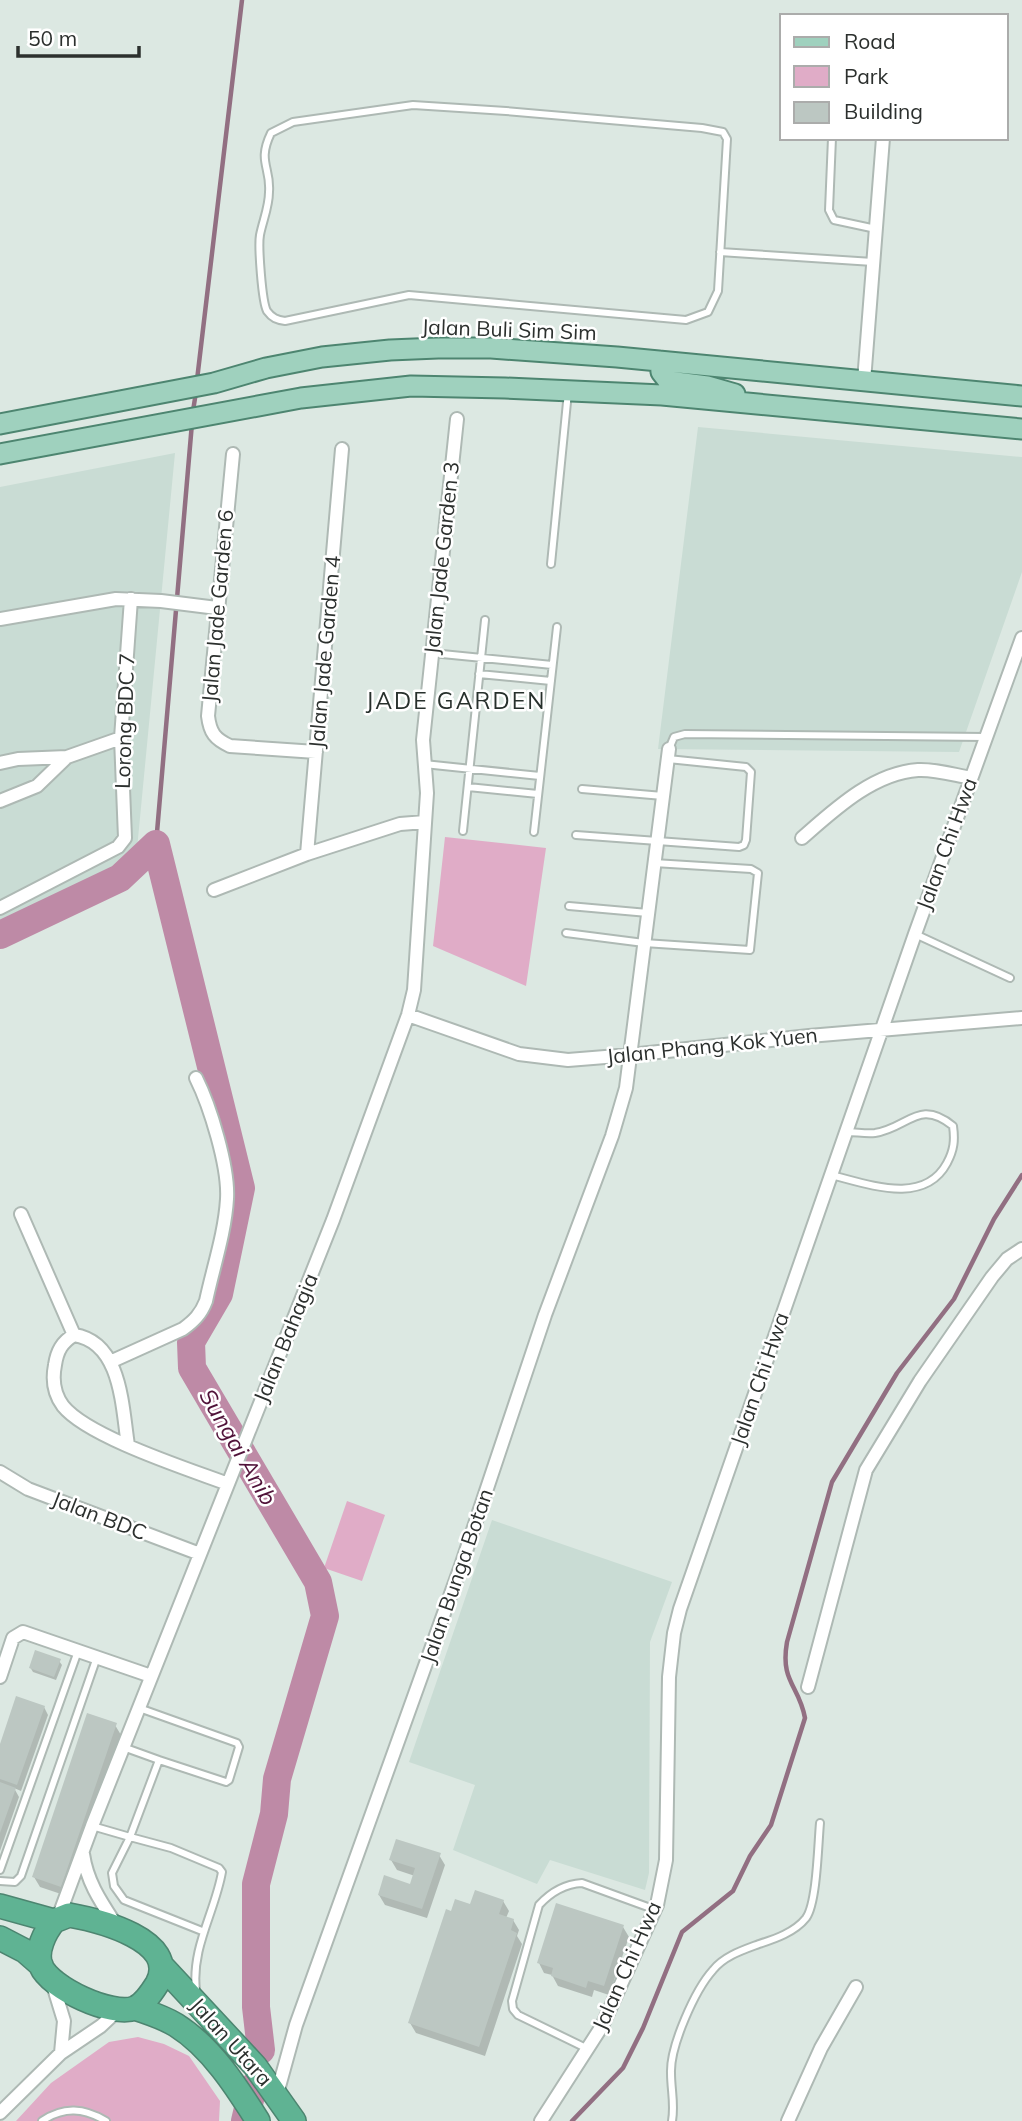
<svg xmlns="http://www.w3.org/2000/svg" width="1022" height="2121" viewBox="0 0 1022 2121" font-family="Mulish,sans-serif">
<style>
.built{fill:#c9dcd4}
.green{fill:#e0acc7}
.shadow{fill:#0003}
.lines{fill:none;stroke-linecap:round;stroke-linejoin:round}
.stream{stroke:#926f82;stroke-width:4.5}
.river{stroke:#be8aa6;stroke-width:28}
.building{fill:#bcc7c2}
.lane-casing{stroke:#aeb9b4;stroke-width:10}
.street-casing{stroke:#aeb9b4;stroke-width:16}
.primary-casing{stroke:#4d8570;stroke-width:23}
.highway-casing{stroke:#4d8570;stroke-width:26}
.lane{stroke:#fff;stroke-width:6}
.street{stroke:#fff;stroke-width:12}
.primary{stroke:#9fd1be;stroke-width:19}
.highway{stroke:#5fb393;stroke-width:23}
.labels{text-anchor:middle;stroke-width:5;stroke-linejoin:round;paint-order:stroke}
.street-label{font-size:21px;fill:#2c302e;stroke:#fff}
.neighbourhood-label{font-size:23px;letter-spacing:2px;fill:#27302c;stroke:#fff}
.water-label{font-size:23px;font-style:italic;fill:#501239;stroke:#fff}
</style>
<rect width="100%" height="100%" fill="#dce8e2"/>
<path class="built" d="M698 427 1022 457V572L959 752 658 749Z
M175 453 137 849 115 872 0 925V487Z
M492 1520 672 1582 650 1642 649 1873 645 1890 550 1860 537 1884 453 1850 475 1785 409 1762Z"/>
<path class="green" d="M445 837 546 848 526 986 433 946Z
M347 1501 385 1515 362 1581 324 1568Z
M138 2037 164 2044 189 2056 220 2101 219 2121H16L51 2083 109 2042Z"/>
<path class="shadow" d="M59 1661 62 1665 56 1680 33 1672 30 1667Z
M44 1707 48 1715 21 1791 14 1788 19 1797 0 1851V1749Z
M115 1725 121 1735 67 1896 40 1887 34 1877Z
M439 1855 445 1865 427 1918 385 1905 379 1895 411 1886 415 1876 397 1870 391 1860Z
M503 1901 509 1911 506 1918 513 1920 519 1930 517 1936 522 1944 485 2056 416 2033 410 2023 452 1913 471 1906Z
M623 1927 629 1937 609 1995 594 1990 592 1997 558 1986 552 1975 544 1973 539 1963Z"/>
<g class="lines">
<path class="stream" d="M197 380 242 0
M193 411 196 392
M156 844 192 423
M572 2121 623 2068 643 2028 682 1932 733 1891 750 1856 771 1825 805 1718C799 1685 780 1682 787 1642L832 1482 897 1373 954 1299 994 1219 1022 1175"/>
<path class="river" d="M156 844 241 1188 219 1294 191 1342 192 1368 318 1582 325 1616 277 1779 274 1814 256 1884V2007L261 2050
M0 935 120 878 156 844
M245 2121 253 2087"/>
</g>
<path class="building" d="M35 1650 61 1659 54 1677 29 1668Z
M16 1696 45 1706 17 1785 0 1779V1744Z
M87 1713 117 1723 61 1887 32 1877Z
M0 1782 16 1788 0 1833Z
M396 1839 441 1853 422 1909 378 1895 384 1875 410 1884 415 1868 389 1860Z
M475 1890 504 1900 499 1914 514 1919 511 1930 517 1933 479 2047 408 2023 446 1909 451 1911 455 1899 470 1904Z
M556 1903 624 1925 604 1986 588 1981 586 1988 551 1976 553 1968 537 1963Z"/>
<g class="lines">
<g class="lane-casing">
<path id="lane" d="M413 105 506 111 702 128 723 132 727 139 718 291 708 312 686 320 409 295 285 321C277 320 272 318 267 311 262 302 258 246 260 235 263 220 269 207 269 192 271 167 257 162 271 133L293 122Z
M832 138 829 210 834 220 876 229
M720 252 873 262
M551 564 568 392
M432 653 552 665
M479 674 551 681
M669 749 674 737 685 734 986 737
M424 764 540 776
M468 787 538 794
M582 789 663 796
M463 831 485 620
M534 832 557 627
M576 835 739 847 744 845 746 840 751 772 746 767 668 759
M569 906 648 913
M566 933 644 943 750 950 758 873 751 869 654 863
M915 934 1010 978
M831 1175C868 1184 924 1206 947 1163 954 1150 955 1140 953 1126 919 1098 908 1128 875 1133 866 1134 856 1132 847 1132
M139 1708 237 1743 239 1747 229 1780 226 1782 159 1760
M123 1747 159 1760 130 1837 171 1848 219 1868 222 1872C215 1912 191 1948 196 1990
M92 1826 130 1837 112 1873 114 1886 124 1900 202 1931
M0 1870 78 1651
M0 1881 15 1882 21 1876 97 1657
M588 2049 518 2015 513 2009 512 2001 539 1905C550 1893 565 1884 582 1883L656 1910
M42 2121C64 2106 84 2108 106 2121
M672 2121C675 2104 671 2090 671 2073 670 2046 695 1990 713 1970 724 1956 743 1950 759 1944 775 1939 795 1932 806 1918 817 1903 818 1844 820 1823"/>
</g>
<g class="street-casing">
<path id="street" d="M864 381 883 138
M233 454 208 716C210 733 215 739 230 746L316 752
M0 619 116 599 161 601 217 608
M0 763 18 759 67 757 121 738
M0 801 37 786 67 757
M802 838C834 810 873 773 918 770 935 769 954 775 971 778
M307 854 342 449
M214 890 307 854 400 824 425 822
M0 908 118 847 125 838 121 738 131 599
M408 1015 519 1054 568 1060 630 1055 809 1036 1022 1018
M21 1214 74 1335
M110 1362 183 1329C194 1321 201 1314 206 1301 213 1268 225 1233 227 1199 229 1167 210 1106 196 1078
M128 1445C122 1408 122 1342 74 1335 62 1342 57 1351 55 1365 52 1380 54 1394 63 1406 88 1437 188 1469 228 1484
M0 1472 28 1489 200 1554
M0 1677 13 1638 23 1632 151 1676
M808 1687 866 1470 920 1381 992 1277 1007 1259 1022 1249
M83 1854C87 1882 101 1902 116 1925
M58 1918 92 1826 333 1220 408 1015 414 990 427 793 423 740 457 419
M53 1985 64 2021 61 2053
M277 2094 296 2025 462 1563 545 1315 612 1136 626 1088 669 749
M0 2113 61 2053 101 2026 118 2010
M541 2121 602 2026 657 1905 666 1860 669 1677 674 1633 680 1609 915 934 1022 638
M788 2121 821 2048 856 1987"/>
</g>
<g class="primary-casing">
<path id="primary" d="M660 361 661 372 668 381 707 386 735 394
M0 424 214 383 266 368 322 357 390 350 438 348H491L617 357 1022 396
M0 454 301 398 411 386 505 388 662 395 1022 429"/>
</g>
<g class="highway-casing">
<path id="highway" d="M0 1906 54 1921
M69 1915C97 1920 181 1940 157 1984 152 1992 144 2004 135 2008 112 2017 50 1988 41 1966 35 1951 45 1932 54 1921Z
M0 1938 25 1951 41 1965
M162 1966 255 2066 294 2121
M135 2008C149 2013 163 2017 176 2025 211 2047 236 2086 258 2121"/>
</g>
<use href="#lane" class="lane"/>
<use href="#street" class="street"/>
<use href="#primary" class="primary"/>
<use href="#highway" class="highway"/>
</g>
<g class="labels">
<g class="street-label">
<text transform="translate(509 330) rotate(2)" y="7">Jalan Buli Sim Sim</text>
<text transform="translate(442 558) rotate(-84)" y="7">Jalan Jade Garden 3</text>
<text transform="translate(218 606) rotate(-85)" y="7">Jalan Jade Garden 6</text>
<text transform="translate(325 652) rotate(-85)" y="7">Jalan Jade Garden 4</text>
<text transform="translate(125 721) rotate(-88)" y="7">Lorong BDC 7</text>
<text transform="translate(947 844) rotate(-70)" y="7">Jalan Chi Hwa</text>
<text transform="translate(712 1046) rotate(-6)" y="7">Jalan Phang Kok Yuen</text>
<text transform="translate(286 1338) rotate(-68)" y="7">Jalan Bahagia</text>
<text transform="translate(760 1379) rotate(-71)" y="7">Jalan Chi Hwa</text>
<text transform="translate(99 1516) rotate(21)" y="7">Jalan BDC</text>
<text transform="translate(457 1576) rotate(-71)" y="7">Jalan Bunga Botan</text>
<text transform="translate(627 1966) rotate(-66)" y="7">Jalan Chi Hwa</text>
<text transform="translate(231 2042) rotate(48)" y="7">Jalan Utara</text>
</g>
<g class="neighbourhood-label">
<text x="456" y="709">JADE GARDEN</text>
</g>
<g class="water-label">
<text transform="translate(238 1447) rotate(60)" y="8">Sungai Anib</text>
</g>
</g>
<rect x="780" y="14" width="228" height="126" fill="#ffffff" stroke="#abacab" stroke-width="2"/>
<rect x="794" y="37" width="35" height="10" fill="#9fd1be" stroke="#abacab" stroke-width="2"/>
<text x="844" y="49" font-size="21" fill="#2c302e">Road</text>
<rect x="794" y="66" width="35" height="21" fill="#e0acc7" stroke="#abacab" stroke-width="2"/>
<text x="844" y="84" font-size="21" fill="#2c302e">Park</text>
<rect x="794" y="102" width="35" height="21" fill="#bcc7c2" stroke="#abacab" stroke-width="2"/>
<text x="844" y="119" font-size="21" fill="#2c302e">Building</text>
<path d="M18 46v10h121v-10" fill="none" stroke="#2c302e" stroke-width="3.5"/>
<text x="28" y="46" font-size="21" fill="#2c302e" stroke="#ffffff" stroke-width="5" paint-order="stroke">50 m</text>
</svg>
